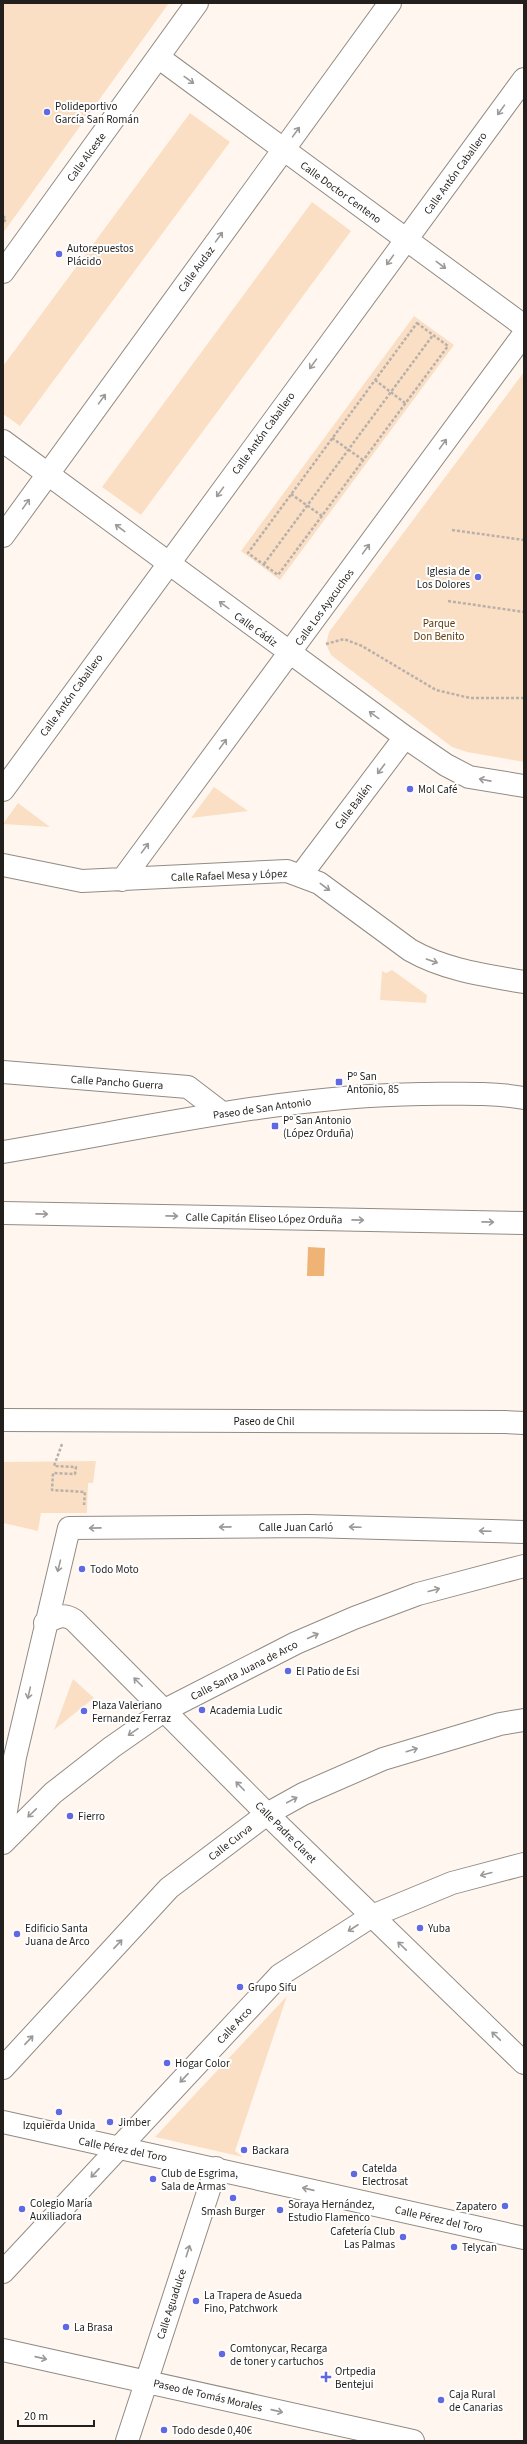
<svg xmlns="http://www.w3.org/2000/svg" width="527" height="2444" viewBox="0 0 527 2444" font-family="'Source Sans 3',sans-serif">
<style>
.green{fill:#fbdfc4}
.water{fill:#efb376}
.lines{fill:none;stroke-linecap:round;stroke-linejoin:round}
.minor-casing{stroke:#928b84;stroke-width:24}
.tertiary-casing{stroke:#928b84;stroke-width:24}
.path{stroke:#b8b1ab;stroke-width:2.5;stroke-dasharray:3 2;stroke-linecap:butt}
.minor{stroke:#fff;stroke-width:22}
.tertiary{stroke:#fff;stroke-width:22}
.oneway{stroke:#9c9a99}
.poi-dot{fill:#6069e1;stroke:#fff;stroke-width:1.5}
.labels{text-anchor:middle;stroke-width:4;stroke-linejoin:round;paint-order:stroke}
.poi-label{font-size:11px;fill:#221f1c;stroke:#fff;text-anchor:start}
.street-label{font-size:11px;fill:#221f1c;stroke:#fff}
.park-label{font-size:11px;fill:#613a09;stroke:#fff}
</style>
<rect width="100%" height="100%" fill="#fff7ef"/>
<path class="green" d="M3 3H169L3 233Z
M190 113 230 142 20 426 3 414V366Z
M312 202 351 231 141 515 102 487Z
M414 316 454 345 280 580 241 551Z
M524 372V762L467 752 452 747 331 655 326 644 329 632Z
M214 787 248 811 191 818Z
M18 803 50 827 3 824Z
M392 970 427 995 426 1003 380 1000 382 971 386 973Z
M96 1461 93 1483H88L87 1513H41L38 1531 3 1523V1462Z
M73 1679 94 1698 54 1730Z
M287 1996 235 2151 243 2157 155 2137Z"/>
<path class="water" d="M308 1247 325 1248 324 1276H307Z"/>
<g class="lines">
<g class="minor-casing">
<path id="minor" d="M158 57 524 326
M3 272 197 3
M3 441 405 737 446 765 469 777 524 786
M3 536 390 3
M3 790 524 79
M3 865 82 881 287 871 319 883 410 950C445 970 484 975 524 982
M301 875 405 737
M122 880 524 334
M3 1072 188 1087 222 1113
M3 1152C142 1129 280 1096 421 1094 455 1094 491 1092 524 1098
M3 1213 524 1223
M45 1623C56 1617 63 1613 74 1620L267 1814 524 2063
M3 1829 15 1757 69 1528 308 1526 524 1532
M3 1843 53 1793 112 1747 165 1710 296 1643 354 1618 418 1594 524 1566
M3 2068 169 1888 267 1814 303 1794 383 1759 500 1724 524 1720
M3 2122 524 2238
M3 2272 280 1975 372 1916 452 1883 524 1864
M3 2350 413 2441
M127 2441 216 2168"/>
</g>
<g class="tertiary-casing">
<path id="tertiary" d="M3 1420 505 1422 524 1423"/>
</g>
<path class="path" d="M3 216 6 219 3 223
M417 323 448 346 278 575 248 553Z
M375 380 405 403
M332 438 363 460
M291 494 322 516
M452 530 524 540
M264 564 433 335
M448 601 524 612
M326 644 344 639 362 646 436 690 470 698H524
M62 1444 54 1466 76 1467 75 1474 53 1473 52 1490 85 1492 84 1505"/>
<use href="#minor" class="minor"/>
<use href="#tertiary" class="tertiary"/>
</g>
<defs><path id="oneway-shaft" d="M-6 0H5M1.5-3L5.5 0L1.5 3" fill="none" stroke-width="1.6" stroke-linecap="round" stroke-linejoin="round"/></defs>
<g class="oneway">
<use href="#oneway-shaft" transform="translate(189 80) rotate(36)"/>
<use href="#oneway-shaft" transform="translate(501 110) rotate(126)"/>
<use href="#oneway-shaft" transform="translate(296 132) rotate(-54)"/>
<use href="#oneway-shaft" transform="translate(219 237) rotate(-54)"/>
<use href="#oneway-shaft" transform="translate(390 260) rotate(126)"/>
<use href="#oneway-shaft" transform="translate(441 265) rotate(37)"/>
<use href="#oneway-shaft" transform="translate(313 364) rotate(126)"/>
<use href="#oneway-shaft" transform="translate(102 399) rotate(-54)"/>
<use href="#oneway-shaft" transform="translate(443 444) rotate(-54)"/>
<use href="#oneway-shaft" transform="translate(220 492) rotate(126)"/>
<use href="#oneway-shaft" transform="translate(26 504) rotate(-55)"/>
<use href="#oneway-shaft" transform="translate(120 528) rotate(-143)"/>
<use href="#oneway-shaft" transform="translate(366 549) rotate(-54)"/>
<use href="#oneway-shaft" transform="translate(224 605) rotate(-144)"/>
<use href="#oneway-shaft" transform="translate(374 715) rotate(-144)"/>
<use href="#oneway-shaft" transform="translate(223 744) rotate(-54)"/>
<use href="#oneway-shaft" transform="translate(381 769) rotate(127)"/>
<use href="#oneway-shaft" transform="translate(485 780) rotate(-169)"/>
<use href="#oneway-shaft" transform="translate(145 848) rotate(-54)"/>
<use href="#oneway-shaft" transform="translate(325 887) rotate(37)"/>
<use href="#oneway-shaft" transform="translate(432 961) rotate(19)"/>
<use href="#oneway-shaft" transform="translate(42 1214) rotate(1)"/>
<use href="#oneway-shaft" transform="translate(172 1216) rotate(1)"/>
<use href="#oneway-shaft" transform="translate(358 1220) rotate(1)"/>
<use href="#oneway-shaft" transform="translate(488 1222) rotate(1)"/>
<use href="#oneway-shaft" transform="translate(225 1527) rotate(179)"/>
<use href="#oneway-shaft" transform="translate(355 1527) rotate(-178)"/>
<use href="#oneway-shaft" transform="translate(95 1528) rotate(179)"/>
<use href="#oneway-shaft" transform="translate(485 1531) rotate(-178)"/>
<use href="#oneway-shaft" transform="translate(59 1566) rotate(104)"/>
<use href="#oneway-shaft" transform="translate(434 1590) rotate(-15)"/>
<use href="#oneway-shaft" transform="translate(313 1636) rotate(-24)"/>
<use href="#oneway-shaft" transform="translate(138 1682) rotate(-135)"/>
<use href="#oneway-shaft" transform="translate(29 1693) rotate(103)"/>
<use href="#oneway-shaft" transform="translate(133 1732) rotate(145)"/>
<use href="#oneway-shaft" transform="translate(412 1750) rotate(-17)"/>
<use href="#oneway-shaft" transform="translate(240 1786) rotate(-134)"/>
<use href="#oneway-shaft" transform="translate(292 1800) rotate(-28)"/>
<use href="#oneway-shaft" transform="translate(32 1813) rotate(136)"/>
<use href="#oneway-shaft" transform="translate(486 1874) rotate(165)"/>
<use href="#oneway-shaft" transform="translate(353 1928) rotate(147)"/>
<use href="#oneway-shaft" transform="translate(118 1944) rotate(-47)"/>
<use href="#oneway-shaft" transform="translate(402 1946) rotate(-136)"/>
<use href="#oneway-shaft" transform="translate(496 2036) rotate(-136)"/>
<use href="#oneway-shaft" transform="translate(29 2040) rotate(-47)"/>
<use href="#oneway-shaft" transform="translate(184 2078) rotate(133)"/>
<use href="#oneway-shaft" transform="translate(95 2173) rotate(133)"/>
<use href="#oneway-shaft" transform="translate(308 2189) rotate(-167)"/>
<use href="#oneway-shaft" transform="translate(188 2251) rotate(-72)"/>
<use href="#oneway-shaft" transform="translate(41 2358) rotate(13)"/>
<use href="#oneway-shaft" transform="translate(277 2411) rotate(13)"/>
</g>
<g class="poi-dot">
<circle cx="47" cy="112" r="4"/>
<circle cx="59" cy="254" r="4"/>
<circle cx="478" cy="577" r="4"/>
<circle cx="410" cy="789" r="4"/>
<rect x="335" y="1078" width="8" height="8" rx="2"/>
<rect x="271" y="1122" width="8" height="8" rx="2"/>
<circle cx="82" cy="1569" r="4"/>
<circle cx="288" cy="1671" r="4"/>
<circle cx="202" cy="1710" r="4"/>
<circle cx="84" cy="1711" r="4"/>
<circle cx="70" cy="1816" r="4"/>
<circle cx="420" cy="1928" r="4"/>
<circle cx="17" cy="1934" r="4"/>
<circle cx="240" cy="1987" r="4"/>
<circle cx="167" cy="2063" r="4"/>
<circle cx="59" cy="2112" r="4"/>
<circle cx="110" cy="2122" r="4"/>
<circle cx="244" cy="2150" r="4"/>
<circle cx="354" cy="2174" r="4"/>
<circle cx="153" cy="2179" r="4"/>
<circle cx="233" cy="2198" r="4"/>
<circle cx="505" cy="2206" r="4"/>
<circle cx="22" cy="2209" r="4"/>
<circle cx="280" cy="2210" r="4"/>
<circle cx="403" cy="2237" r="4"/>
<circle cx="454" cy="2247" r="4"/>
<circle cx="196" cy="2301" r="4"/>
<circle cx="66" cy="2327" r="4"/>
<circle cx="222" cy="2354" r="4"/>
<path d="M324 2371h4v4h4v4h-4v4h-4v-4h-4v-4h4z"/>
<circle cx="441" cy="2400" r="4"/>
<circle cx="164" cy="2430" r="4"/>
</g>
<g class="labels">
<g class="poi-label">
<text x="55" y="110">Polideportivo<tspan x="55" dy="13">García San Román</tspan></text>
<text x="67" y="252">Autorepuestos<tspan x="67" dy="13">Plácido</tspan></text>
<text x="470" y="575" text-anchor="end">Iglesia de<tspan x="470" dy="13">Los Dolores</tspan></text>
<text x="418" y="793">Mol Café</text>
<text x="347" y="1080">Pº San<tspan x="347" dy="13">Antonio, 85</tspan></text>
<text x="283" y="1124">Pº San Antonio<tspan x="283" dy="13">(López Orduña)</tspan></text>
<text x="90" y="1573">Todo Moto</text>
<text x="296" y="1675">El Patio de Esi</text>
<text x="92" y="1709">Plaza Valeriano<tspan x="92" dy="13">Fernandez Ferraz</tspan></text>
<text x="210" y="1714">Academia Ludic</text>
<text x="78" y="1820">Fierro</text>
<text x="25" y="1932">Edificio Santa<tspan x="25" dy="13">Juana de Arco</tspan></text>
<text x="428" y="1932">Yuba</text>
<text x="248" y="1991">Grupo Sifu</text>
<text x="175" y="2067">Hogar Color</text>
<text x="118" y="2126">Jimber</text>
<text x="59" y="2129" text-anchor="middle">Izquierda Unida</text>
<text x="252" y="2154">Backara</text>
<text x="362" y="2172">Catelda<tspan x="362" dy="13">Electrosat</tspan></text>
<text x="161" y="2177">Club de Esgrima,<tspan x="161" dy="13">Sala de Armas</tspan></text>
<text x="30" y="2207">Colegio María<tspan x="30" dy="13">Auxiliadora</tspan></text>
<text x="288" y="2208">Soraya Hernández,<tspan x="288" dy="13">Estudio Flamenco</tspan></text>
<text x="497" y="2210" text-anchor="end">Zapatero</text>
<text x="233" y="2215" text-anchor="middle">Smash Burger</text>
<text x="395" y="2235" text-anchor="end">Cafetería Club<tspan x="395" dy="13">Las Palmas</tspan></text>
<text x="462" y="2251">Telycan</text>
<text x="204" y="2299">La Trapera de Asueda<tspan x="204" dy="13">Fino, Patchwork</tspan></text>
<text x="74" y="2331">La Brasa</text>
<text x="230" y="2352">Comtonycar, Recarga<tspan x="230" dy="13">de toner y cartuchos</tspan></text>
<text x="335" y="2375">Ortpedia<tspan x="335" dy="13">Bentejui</tspan></text>
<text x="449" y="2398">Caja Rural<tspan x="449" dy="13">de Canarias</tspan></text>
<text x="172" y="2434">Todo desde 0,40€</text>
</g>
<g class="street-label">
<text transform="translate(86 157) rotate(-54)" y="4">Calle Alceste</text>
<text transform="translate(455 173) rotate(-54)" y="4">Calle Antón Caballero</text>
<text transform="translate(341 192) rotate(36)" y="4">Calle Doctor Centeno</text>
<text transform="translate(196 269) rotate(-54)" y="4">Calle Audaz</text>
<text transform="translate(263 433) rotate(-54)" y="4">Calle Antón Caballero</text>
<text transform="translate(324 607) rotate(-54)" y="4">Calle Los Ayacuchos</text>
<text transform="translate(256 629) rotate(36)" y="4">Calle Cádiz</text>
<text transform="translate(71 695) rotate(-54)" y="4">Calle Antón Caballero</text>
<text transform="translate(353 806) rotate(-53)" y="4">Calle Bailén</text>
<text transform="translate(229 875) rotate(-2)" y="4">Calle Rafael Mesa y López</text>
<text transform="translate(117 1082) rotate(4)" y="4">Calle Pancho Guerra</text>
<text transform="translate(262 1108) rotate(-8)" y="4">Paseo de San Antonio</text>
<text transform="translate(264 1218) rotate(1)" y="4">Calle Capitán Eliseo López Orduña</text>
<text x="264" y="1425">Paseo de Chil</text>
<text x="296" y="1531">Calle Juan Carló</text>
<text transform="translate(244 1670) rotate(-27)" y="4">Calle Santa Juana de Arco</text>
<text transform="translate(286 1832) rotate(45)" y="4">Calle Padre Claret</text>
<text transform="translate(230 1842) rotate(-38)" y="4">Calle Curva</text>
<text transform="translate(234 2025) rotate(-47)" y="4">Calle Arco</text>
<text transform="translate(123 2149) rotate(11)" y="4">Calle Pérez del Toro</text>
<text transform="translate(439 2219) rotate(13)" y="4">Calle Pérez del Toro</text>
<text transform="translate(171 2304) rotate(-72)" y="4">Calle Aguadulce</text>
<text transform="translate(208 2395) rotate(13)" y="4">Paseo de Tomás Morales</text>
</g>
<g class="park-label">
<text x="439" y="627">Parque<tspan x="439" dy="13">Don Benito</tspan></text>
</g>
</g>
<rect width="527" height="2444" fill="none" stroke="#221f1c" stroke-width="8"/>
<path d="M18 2420v6h76v-6" fill="none" stroke="#221f1c" stroke-width="2"/>
<text x="24" y="2420" font-size="12" fill="#221f1c" stroke="#ffffff" stroke-width="3" paint-order="stroke">20 m</text>
</svg>
